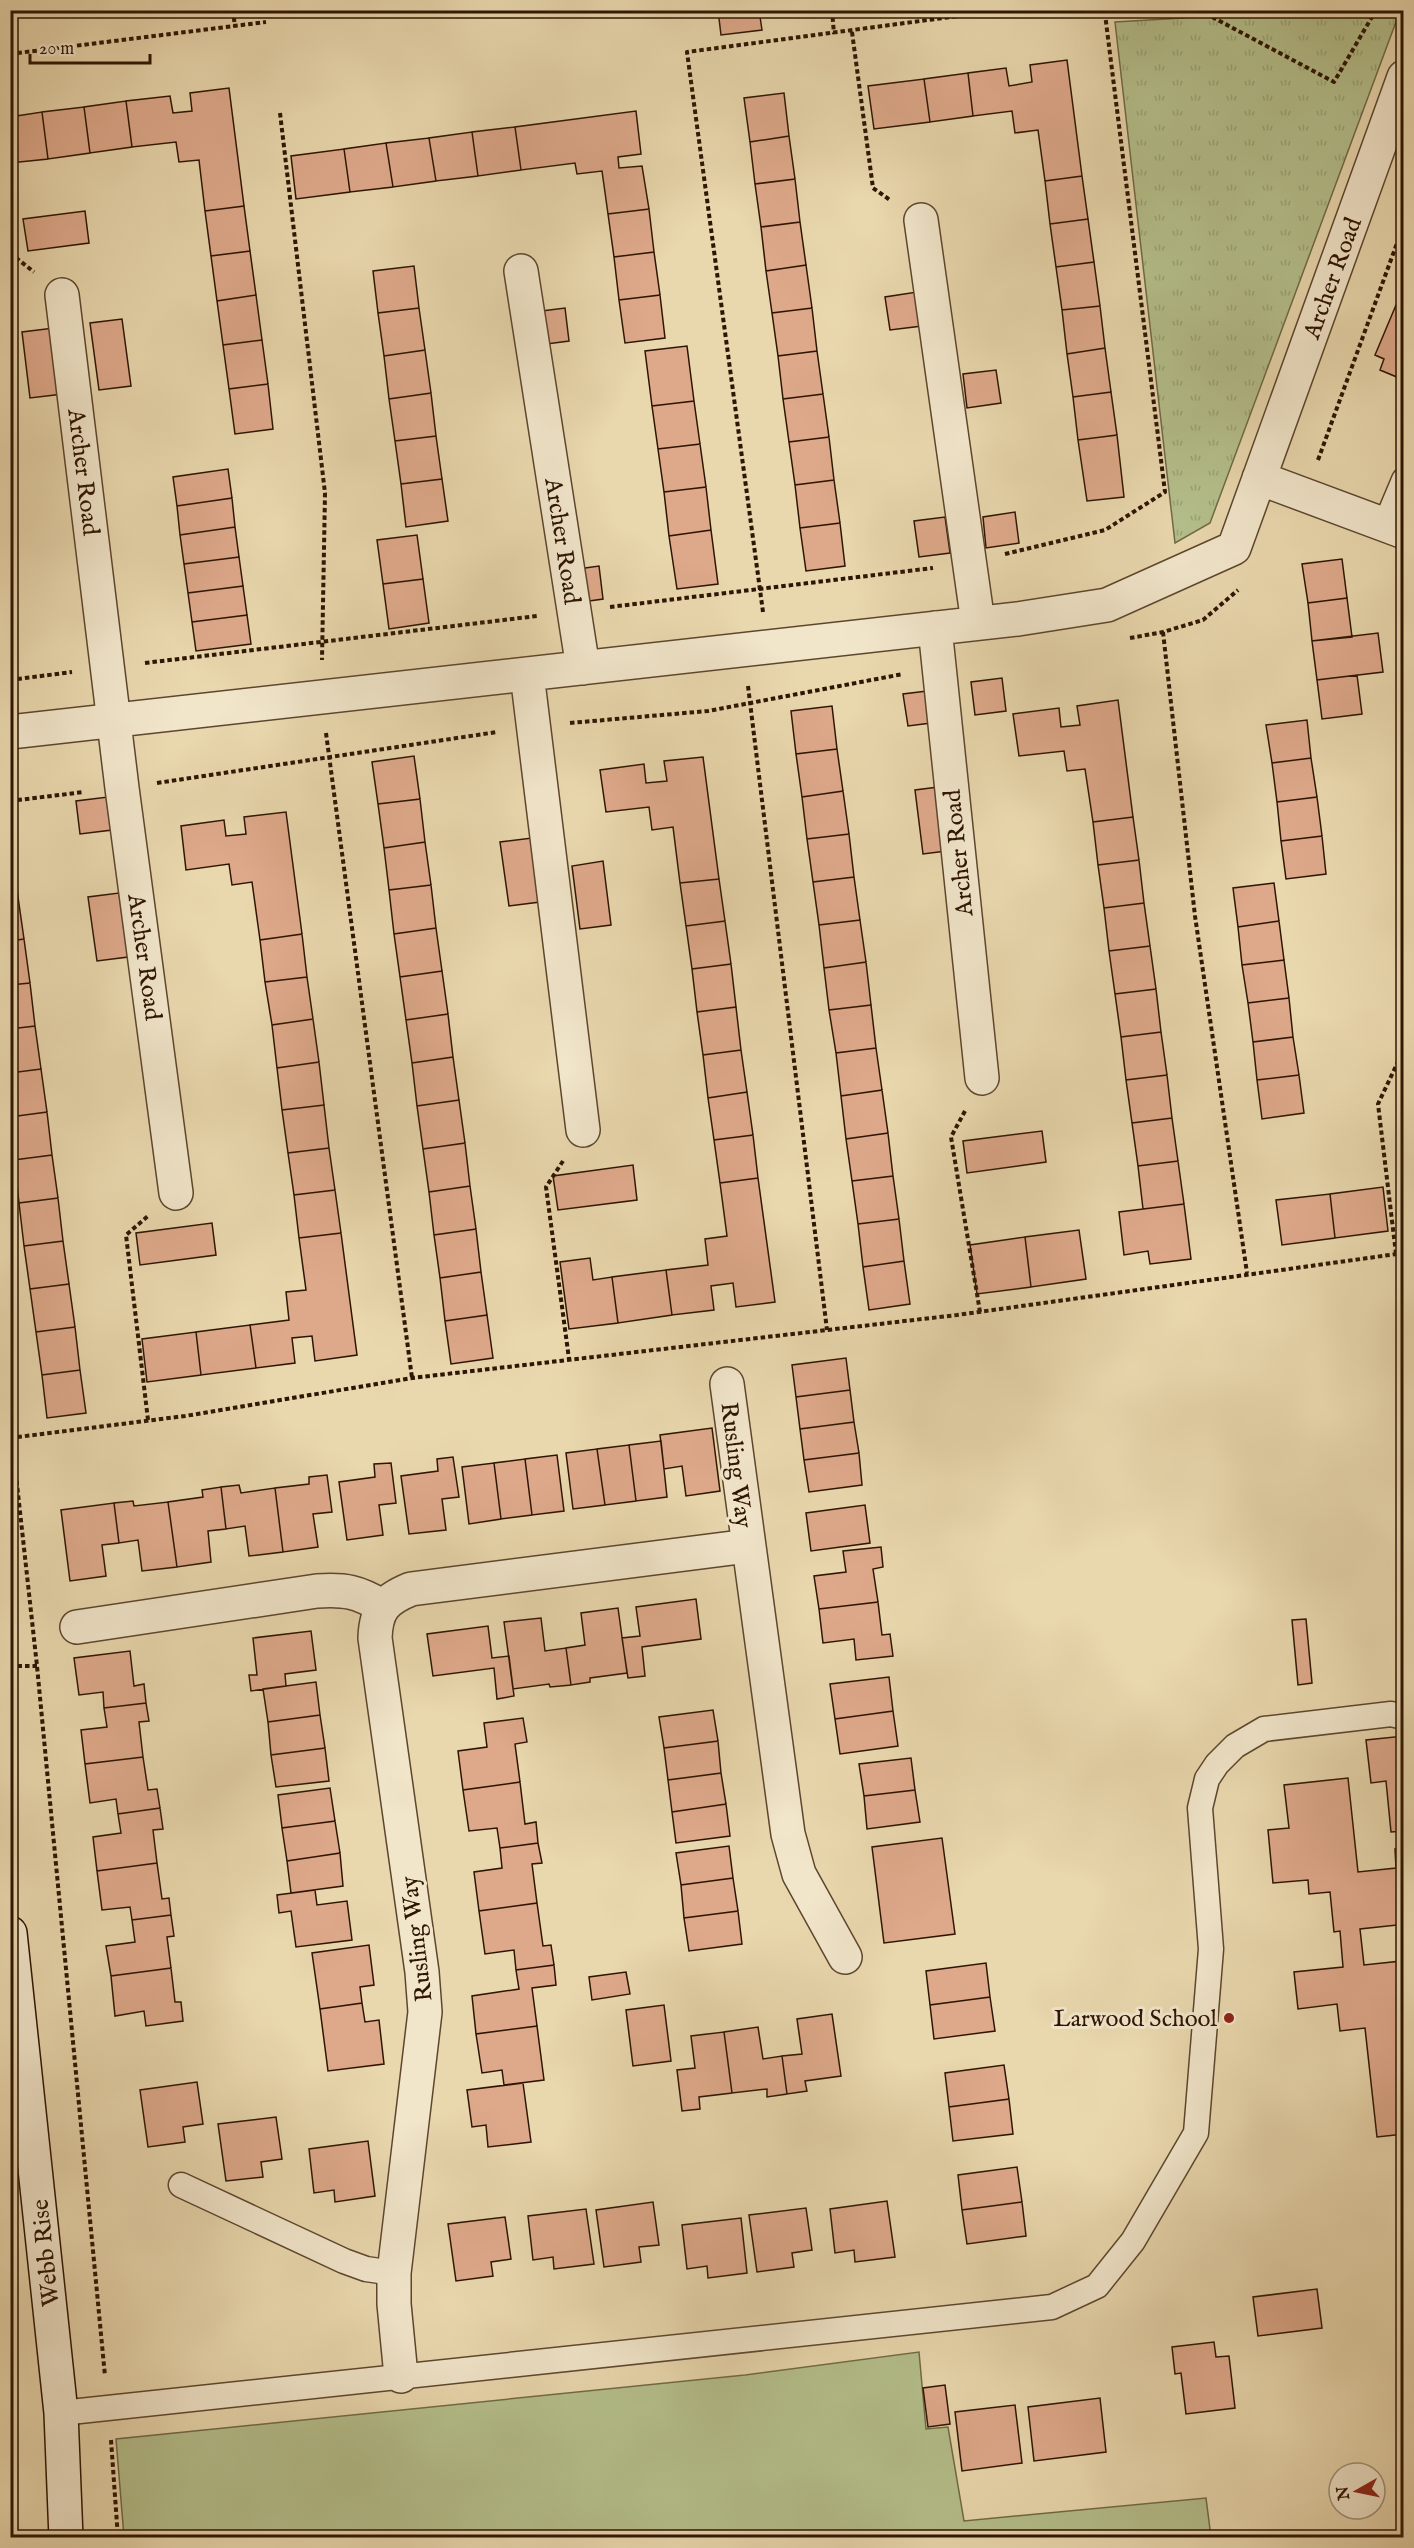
<svg xmlns="http://www.w3.org/2000/svg" width="1414" height="2548" viewBox="0 0 1414 2548" font-family="'IM FELL English',serif">
<style>
.green{fill:#b4bf8b;stroke:#716a47;stroke-width:1.5}
.park{fill:url(#park-tufts);stroke:#716a47;stroke-width:1.5}
.building{fill:#dea98b;stroke:#2e1503;stroke-width:1.5;fill-rule:evenodd}
.lines{fill:none;stroke-linecap:round;stroke-linejoin:round}
.lane-casing{stroke:#5d462e;stroke-width:27}
.street-casing{stroke:#5d462e;stroke-width:36}
.secondary-casing{stroke:#2e1503;stroke-width:36}
.path{stroke:#2e1503;stroke-width:4;stroke-dasharray:4.5 3;stroke-linecap:butt}
.lane{stroke:#f1e5ca;stroke-width:24}
.street{stroke:#f1e5ca;stroke-width:33}
.secondary{stroke:#f1e5ca;stroke-width:33}
.poi-dot{fill:#8f2418;stroke:#f1e5ca;stroke-width:2}
.labels{text-anchor:middle;stroke-width:6;stroke-linejoin:round;paint-order:stroke}
.street-label{font-size:24px;fill:#2e1503;stroke:#f1e5ca}
.poi-label{font-size:24px;fill:#2e1503;stroke:#f1e5ca;text-anchor:end}
</style>
<defs>
<pattern id="park-tufts" width="24" height="20" patternUnits="userSpaceOnUse" patternTransform="scale(1.5)"><rect width="24" height="20" fill="#b4bf8b"/><path d="M3 7l-1-3M5 7V3M7 7l1-3M15 17l-1-3M17 17v-4M19 17l1-3" fill="none" stroke="#9ba376"/></pattern>
</defs>
<rect width="100%" height="100%" fill="#e9d7ad"/>
<filter id="stains"><feTurbulence type="fractalNoise" baseFrequency=".00333" numOctaves="4"/><feColorMatrix values="0 0 0 0 .2 0 0 0 0 .09 0 0 0 0 .02 0 0 0 .5 -.17"/></filter>
<radialGradient id="worn" r=".72"><stop offset=".6" stop-color="#630" stop-opacity="0"/><stop offset="1" stop-color="#630" stop-opacity=".3"/></radialGradient>
<path class="green" d="M919 2352 926 2429 948 2427 964 2521 1206 2498 1211 2537H124L116 2439 745 2375Z"/>
<path class="park" d="M1232 11H1400L1210 523 1175 543 1115 22 1183 18Z
M11 2363 18 2537V2538L10 2537Z"/>
<path class="building" d="M718 10H759L762 30 721 35Z
M1067 60 1082 176 1045 181 1038 130 1015 133 1012 111 973 116 968 73 1006 68 1009 86 1032 82 1030 65Z
M968 73 973 116 930 122 924 79Z
M924 79 930 122 874 129 868 86Z
M229 88 244 206 205 211 199 160 179 162 176 142 132 147 126 101 170 96 173 113 192 111 190 93Z
M784 93 789 136 750 142 744 98Z
M126 101 132 147 90 153 84 107Z
M84 107 90 153 48 159 42 112Z
M636 111 641 154 618 157 619 168 642 166 649 209 608 214 602 171 577 174 575 163 521 170 515 127Z
M42 112 48 159 10 163V117Z
M515 127 521 170 478 176 472 132Z
M472 132 478 176 436 181 429 138Z
M789 136 795 179 755 184 750 142Z
M429 138 436 181 393 187 386 143Z
M386 143 393 187 350 192 344 149Z
M344 149 350 192 296 199 291 156Z
M1082 176 1088 219 1050 224 1045 181Z
M795 179 800 222 761 227 755 184Z
M244 206 250 251 211 256 205 211Z
M649 209 654 252 614 257 608 214Z
M85 211 89 243 28 251 23 219Z
M1088 219 1094 262 1056 267 1050 224Z
M800 222 806 265 766 271 761 227Z
M250 251 256 295 217 301 211 256Z
M654 252 660 295 619 300 614 257Z
M1094 262 1100 306 1062 310 1056 267Z
M806 265 812 308 772 313 766 271Z
M414 266 419 308 378 313 373 271Z
M1404 286V380L1380 370 1384 359 1375 355Z
M917 292 922 326 890 330 885 297Z
M256 295 262 340 223 345 217 301Z
M660 295 665 338 625 343 619 300Z
M1100 306 1105 348 1067 354 1062 310Z
M419 308 425 350 384 356 378 313Z
M565 308 569 341 539 345 534 312Z
M812 308 817 351 778 356 772 313Z
M122 319 131 386 99 390 90 323Z
M54 328 63 394 30 398 22 332Z
M262 340 268 384 229 389 223 345Z
M687 346 694 401 652 406 645 351Z
M1105 348 1111 392 1073 397 1067 354Z
M425 350 431 393 389 399 384 356Z
M817 351 823 394 783 399 778 356Z
M996 370 1001 403 967 408 963 374Z
M268 384 273 429 235 434 229 389Z
M1111 392 1117 435 1078 440 1073 397Z
M431 393 436 436 395 441 389 399Z
M823 394 829 437 789 442 783 399Z
M694 401 700 444 658 449 652 406Z
M1117 435 1124 497 1087 501 1078 440Z
M436 436 442 479 401 484 395 441Z
M829 437 834 480 795 485 789 442Z
M700 444 706 487 664 492 658 449Z
M228 469 232 498 177 506 173 477Z
M442 479 448 521 406 527 401 484Z
M834 480 840 523 800 528 795 485Z
M706 487 711 530 669 536 664 492Z
M232 498 235 527 180 535 177 506Z
M1015 512 1019 543 986 548 983 517Z
M945 517 950 553 919 557 914 521Z
M840 523 845 566 806 571 800 528Z
M235 527 239 557 184 564 180 535Z
M711 530 718 584 677 589 669 536Z
M417 535 423 579 383 584 377 540Z
M239 557 243 586 188 593 184 564Z
M1342 559 1347 598 1308 603 1302 564Z
M599 566 603 599 575 603 571 570Z
M423 579 429 623 389 629 383 584Z
M243 586 247 615 192 622 188 593Z
M1347 598 1352 637 1312 641 1308 603Z
M247 615 251 644 196 651 192 622Z
M1378 633 1383 672 1317 680 1312 641Z
M1357 675 1362 714 1322 719 1317 680Z
M1002 678 1006 711 975 715 971 682Z
M935 690 939 722 908 726 903 694Z
M1118 700 1133 817 1093 822 1085 769 1067 771 1064 751 1019 756 1013 714 1059 708 1061 727 1080 725 1077 706Z
M832 706 837 749 796 754 791 711Z
M1307 720 1311 758 1272 763 1266 725Z
M837 749 843 791 802 797 796 754Z
M414 756 420 799 378 804 372 762Z
M703 757 719 879 680 883 673 827 652 830 649 807 606 812 600 770 644 764 646 783 667 781 664 761Z
M1311 758 1317 797 1277 802 1272 763Z
M946 786 954 850 923 854 915 790Z
M843 791 849 834 807 839 802 797Z
M108 797 112 830 80 834 76 801Z
M1317 797 1322 836 1281 841 1277 802Z
M420 799 425 842 384 848 378 804Z
M286 812 302 934 260 940 252 882 232 885 229 864 186 870 181 826 224 820 226 836 246 834 244 817Z
M1133 817 1139 860 1098 865 1093 822Z
M849 834 854 877 813 882 807 839Z
M1322 836 1326 874 1286 879 1281 841Z
M532 838 540 902 509 906 500 842Z
M425 842 431 885 389 890 384 848Z
M10 854H13L18 897 10 898Z
M1139 860 1144 903 1104 908 1098 865Z
M603 861 611 925 580 929 572 866Z
M854 877 860 920 819 925 813 882Z
M719 879 725 921 686 926 680 883Z
M1274 883 1279 921 1238 927 1233 888Z
M431 885 436 928 394 934 389 890Z
M119 893 128 957 97 961 88 897Z
M18 897 24 939 10 941V898Z
M1144 903 1150 946 1109 951 1104 908Z
M860 920 866 962 824 968 819 925Z
M725 921 731 964 692 969 686 926Z
M1279 921 1284 960 1242 965 1238 927Z
M436 928 442 971 400 977 394 934Z
M302 934 307 977 265 982 260 940Z
M24 939 30 983 10 985V941Z
M1150 946 1156 989 1115 994 1109 951Z
M1284 960 1289 998 1248 1003 1242 965Z
M866 962 871 1005 829 1010 824 968Z
M731 964 736 1007 697 1012 692 969Z
M442 971 448 1014 406 1020 400 977Z
M307 977 313 1019 272 1025 265 982Z
M30 983 35 1026 10 1029V985Z
M1156 989 1161 1032 1121 1037 1115 994Z
M1289 998 1293 1037 1253 1042 1248 1003Z
M871 1005 876 1048 836 1053 829 1010Z
M736 1007 741 1050 703 1055 697 1012Z
M448 1014 453 1057 412 1063 406 1020Z
M313 1019 319 1062 277 1068 272 1025Z
M35 1026 41 1069 10 1073V1029Z
M1161 1032 1167 1075 1126 1080 1121 1037Z
M1293 1037 1299 1075 1257 1080 1253 1042Z
M876 1048 882 1090 841 1096 836 1053Z
M741 1050 747 1092 708 1098 703 1055Z
M453 1057 459 1100 417 1106 412 1063Z
M319 1062 324 1105 282 1110 277 1068Z
M41 1069 47 1112 10 1117V1073Z
M1167 1075 1172 1118 1132 1123 1126 1080Z
M1299 1075 1304 1113 1262 1119 1257 1080Z
M882 1090 888 1133 846 1139 841 1096Z
M747 1092 753 1135 714 1140 708 1098Z
M459 1100 465 1143 423 1149 417 1106Z
M324 1105 329 1148 288 1153 282 1110Z
M47 1112 52 1155 14 1160 10 1117Z
M1172 1118 1178 1161 1138 1166 1132 1123Z
M1042 1131 1046 1162 967 1173 963 1141Z
M888 1133 893 1176 852 1181 846 1139Z
M753 1135 758 1178 720 1183 714 1140Z
M465 1143 470 1186 429 1192 423 1149Z
M329 1148 335 1190 294 1195 288 1153Z
M52 1155 58 1198 19 1203 14 1160Z
M1178 1161 1184 1204 1143 1209 1138 1166Z
M633 1165 637 1200 558 1210 553 1176Z
M893 1176 899 1219 858 1224 852 1181Z
M758 1178 775 1302 736 1307 733 1283 711 1286 714 1310 672 1315 666 1270 708 1265 705 1239 727 1236 720 1183Z
M470 1186 476 1229 434 1235 429 1192Z
M1383 1187 1388 1231 1335 1238 1330 1194Z
M335 1190 341 1233 299 1238 294 1195Z
M1330 1194 1335 1238 1282 1245 1276 1200Z
M58 1198 63 1241 24 1246 19 1203Z
M1184 1204 1191 1259 1150 1264 1148 1251 1124 1255 1119 1212Z
M899 1219 904 1261 863 1267 858 1224Z
M212 1223 216 1255 140 1265 136 1233Z
M476 1229 481 1272 440 1278 434 1235Z
M1079 1230 1086 1279 1031 1287 1025 1237Z
M341 1233 357 1355 315 1361 312 1336 292 1338 295 1363 256 1368 250 1325 289 1320 286 1292 306 1290 299 1238Z
M1025 1237 1031 1287 977 1294 970 1245Z
M63 1241 69 1284 30 1289 24 1246Z
M590 1258 593 1280 612 1277 618 1323 569 1329 560 1262Z
M904 1261 910 1304 869 1310 863 1267Z
M666 1270 672 1315 618 1323 612 1277Z
M481 1272 487 1315 445 1321 440 1278Z
M69 1284 75 1327 36 1332 30 1289Z
M487 1315 493 1358 451 1364 445 1321Z
M250 1325 256 1368 201 1375 196 1332Z
M75 1327 80 1370 42 1375 36 1332Z
M196 1332 201 1375 147 1382 142 1339Z
M846 1358 850 1390 796 1397 792 1365Z
M80 1370 86 1413 47 1418 42 1375Z
M850 1390 854 1422 800 1429 796 1397Z
M854 1422 859 1453 804 1460 800 1429Z
M712 1428 720 1491 686 1496 682 1466 664 1469 660 1435Z
M661 1441 667 1497 636 1501 629 1445Z
M629 1445 636 1501 605 1505 597 1449Z
M597 1449 605 1505 573 1509 566 1453Z
M859 1453 862 1485 809 1492 804 1460Z
M557 1455 564 1511 532 1515 525 1459Z
M453 1457 459 1497 442 1499 446 1530 409 1534 401 1476 438 1471 437 1459Z
M525 1459 532 1515 501 1519 494 1463Z
M391 1463 396 1503 379 1505 383 1535 347 1540 339 1482 375 1477 374 1464Z
M494 1463 501 1519 469 1524 462 1467Z
M327 1475 332 1512 313 1514 318 1547 283 1552 275 1488 309 1484V1477Z
M239 1485 241 1493 275 1488 283 1552 249 1556 245 1526 226 1529 221 1487Z
M221 1487 226 1529 208 1531 211 1562 177 1567 168 1502 203 1497 202 1490Z
M133 1501 134 1506 168 1502 177 1567 142 1571 138 1540 119 1543 114 1503Z
M114 1503 119 1543 102 1545 106 1576 70 1581 61 1510Z
M865 1505 870 1543 811 1551 806 1513Z
M881 1547 883 1567 873 1569 878 1602 819 1609 814 1576 846 1572 843 1551Z
M696 1599 701 1639 642 1647 645 1676 628 1678 622 1638 640 1636 636 1607Z
M878 1602 882 1635 890 1634 893 1656 856 1660 854 1639 823 1643 819 1609Z
M618 1608 627 1673 590 1678V1682L571 1685 566 1648 585 1645 581 1613Z
M541 1618 545 1651 566 1648 571 1685 550 1687 549 1684 513 1689 504 1622Z
M1306 1619 1312 1683 1298 1685 1292 1620Z
M488 1626 492 1658 509 1656 514 1696 497 1699 494 1668 433 1676 427 1634Z
M311 1631 316 1670 285 1674 286 1686 251 1691 249 1675H257L253 1638Z
M130 1651 134 1686 144 1684 146 1703 104 1708 103 1692 79 1695 74 1658Z
M889 1677 893 1711 835 1719 830 1684Z
M316 1682 320 1715 268 1722 263 1689Z
M146 1703 149 1721 139 1722 143 1757 85 1764 81 1730 107 1727 104 1708Z
M713 1710 718 1741 664 1748 659 1717Z
M893 1711 898 1746 840 1754 835 1719Z
M320 1715 325 1748 271 1755 268 1722Z
M523 1718 527 1742 515 1744 520 1782 463 1790 458 1751 487 1747 484 1723Z
M1404 1736V1831L1391 1832 1386 1781 1371 1783 1366 1740Z
M718 1741 721 1773 668 1780 664 1748Z
M325 1748 329 1781 276 1787 271 1755Z
M143 1757 148 1790 157 1789 160 1808 118 1814 116 1799 90 1803 85 1764Z
M911 1758 915 1790 864 1796 859 1764Z
M721 1773 726 1804 672 1812 668 1780Z
M1348 1778 1358 1872 1396 1868 1395 1849 1404 1848V2134L1377 2137 1365 2028 1340 2031 1337 2004 1298 2009 1294 1972 1343 1967 1340 1931 1334 1932 1330 1892 1309 1894 1308 1880 1273 1883 1268 1830 1289 1828 1284 1785ZM1397 1925 1401 1961 1364 1965 1360 1929Z
M520 1782 525 1824 536 1822 538 1843 500 1848 497 1828 469 1831 463 1790Z
M330 1788 335 1821 282 1828 278 1795Z
M915 1790 920 1822 867 1829 864 1796Z
M726 1804 730 1836 676 1843 672 1812Z
M160 1808 163 1829 153 1830 157 1863 97 1871 93 1837 121 1833 118 1814Z
M335 1821 340 1853 287 1861 282 1828Z
M942 1838 955 1934 884 1943 872 1847Z
M538 1843 542 1863 532 1864 537 1903 479 1911 474 1872 502 1868 500 1848Z
M729 1846 733 1878 681 1885 676 1853Z
M340 1853 343 1886 291 1893 287 1861Z
M157 1863 162 1899 169 1898 171 1915 132 1920 130 1907 102 1910 97 1871Z
M733 1878 738 1911 684 1918 681 1885Z
M315 1890 317 1905 347 1901 352 1940 296 1947 291 1911 279 1913 277 1895Z
M537 1903 543 1946 551 1945 554 1965 516 1970 514 1950 485 1954 479 1911Z
M738 1911 742 1944 689 1951 684 1918Z
M171 1915 174 1936 167 1937 171 1968 111 1976 106 1946 135 1942 132 1920Z
M369 1945 374 1985 360 1987 362 2003 320 2009 312 1953Z
M986 1963 990 1997 930 2005 926 1971Z
M554 1965 556 1985 532 1988 537 2026 476 2034 472 1996 519 1989 516 1970Z
M171 1968 175 2002H181L183 2021 146 2026 144 2011 115 2016 111 1976Z
M626 1972 630 1994 592 2000 589 1977Z
M990 1997 995 2031 934 2039 930 2005Z
M362 2003 365 2022 379 2020 384 2064 328 2071 320 2009Z
M664 2005 671 2061 633 2066 626 2010Z
M832 2014 841 2076 805 2081 807 2091 787 2094 782 2056 802 2054 797 2019Z
M537 2026 544 2080 504 2085 502 2070 482 2073 476 2034Z
M758 2027 763 2059 782 2056 787 2094 767 2097V2089L732 2093 724 2032Z
M724 2032 732 2093 699 2097 700 2109 682 2111 677 2070 695 2068 691 2036Z
M1004 2065 1009 2099 949 2107 945 2073Z
M197 2082 203 2124 183 2127 185 2142 148 2147 140 2090Z
M523 2083 531 2142 488 2147 486 2125 472 2127 467 2090Z
M1009 2099 1013 2134 953 2141 949 2107Z
M276 2117 282 2159 261 2162 263 2177 226 2181 218 2124Z
M368 2141 375 2196 335 2202 334 2190 314 2193 309 2149Z
M1017 2167 1022 2202 962 2210 958 2175Z
M887 2201 895 2257 855 2262 854 2250 835 2253 830 2209Z
M653 2202 659 2245 639 2247 641 2262 604 2267 596 2210Z
M1022 2202 1026 2236 967 2244 962 2210Z
M806 2208 812 2250 792 2253 794 2267 757 2272 749 2215Z
M586 2209 594 2264 554 2269 553 2257 533 2260 528 2216Z
M505 2217 511 2259 491 2262 493 2276 456 2281 448 2224Z
M741 2218 747 2273 708 2278 707 2266 687 2269 682 2225Z
M1317 2289 1322 2328 1258 2336 1253 2297Z
M1214 2342 1216 2357 1229 2356 1235 2408 1186 2414 1181 2373 1175 2374 1172 2347Z
M945 2385 950 2424 928 2427 923 2388Z
M1100 2398 1106 2452 1034 2461 1028 2407Z
M1015 2405 1022 2463 962 2471 955 2412Z"/>
<g class="lines">
<g class="lane-casing">
<path id="lane" d="M1385 525 1404 480
M181 2185 344 2261 366 2269 394 2273
M61 2413 1052 2307 1097 2286 1133 2241 1196 2133 1211 1949 1200 1808 1207 1779 1217 1764 1235 1746 1264 1729 1391 1714 1404 1717"/>
</g>
<g class="street-casing">
<path id="street" d="M921 220 978 623
M521 271 583 668
M62 295 122 788 176 1193
M1259 478 1404 532
M935 628 982 1078
M527 674 583 1130
M10 732 1018 619 1107 605 1234 548 1404 77
M727 1384 788 1834 799 1874 845 1957
M77 1627 317 1591C346 1589 358 1592 382 1606
M401 2376 394 2304V2273L425 2012 422 1972 375 1638C376 1610 384 1600 411 1589L748 1546"/>
</g>
<g class="secondary-casing">
<path id="secondary" d="M10 1933 61 2413 66 2538"/>
</g>
<path class="path" d="M233 10 235 27
M832 10 834 34
M1102 10 1105 14 1138 10
M1199 10 1334 82 1376 10
M852 32 873 188 890 200
M10 54 266 22
M280 113 325 493 322 660
M10 253 34 272
M1318 460 1404 224
M1005 554 1105 530 1165 492 1105 14
M610 607 933 568
M763 612 687 52 1003 10
M1163 632 1195 916 1247 1273
M1130 638 1163 632 1203 620 1238 590
M145 663 537 616
M10 680 72 672
M748 686 827 1330
M570 723 708 711 903 674
M326 733 412 1378
M157 783 497 732
M10 801 84 792
M965 1111 951 1137 980 1312
M563 1161 546 1187 569 1359
M1396 1254 1378 1104 1404 1049
M148 1420 126 1235 148 1216
M10 1421 37 1666 105 2376
M10 1438 185 1416 412 1378 957 1315 1404 1253
M10 1666H37
M111 2440 118 2538"/>
<use href="#lane" class="lane"/>
<use href="#street" class="street"/>
<use href="#secondary" class="secondary"/>
</g>
<circle class="poi-dot" cx="1229" cy="2018" r="6"/>
<g class="labels">
<g class="street-label">
<text transform="translate(1332 278) rotate(-70)" y="8">Archer Road</text>
<text transform="translate(84 472) rotate(83)" y="8">Archer Road</text>
<text transform="translate(563 541) rotate(81)" y="8">Archer Road</text>
<text transform="translate(958 853) rotate(-96)" y="8">Archer Road</text>
<text transform="translate(145 957) rotate(82)" y="8">Archer Road</text>
<text transform="translate(737 1465) rotate(83)" y="8">Rusling Way</text>
<text transform="translate(416 1939) rotate(-97)" y="8">Rusling Way</text>
<text transform="translate(45 2253) rotate(-96)" y="8">Webb Rise</text>
</g>
<g class="poi-label">
<text x="1217" y="2026">Larwood School</text>
</g>
</g>
<rect width="1414" height="2548" fill="none" stroke="#e9d7ad" stroke-width="36"/>
<rect x="12" y="12" width="1390" height="2524" fill="none" stroke="#2e1503" stroke-width="3"/>
<rect x="18" y="18" width="1378" height="2512" fill="none" stroke="#2e1503" stroke-width="1.5"/>
<g transform="translate(1357 2491) rotate(261)"><circle r="28" fill="#f1e5ca" stroke="#a3927a" stroke-width="1.5"/>
<path d="M0-4.5L10 22L0 15L-10 22Z" fill="#8f2418"/>
<text y="-9" font-size="16" font-weight="bold" text-anchor="middle" fill="#2e1503">N</text>
</g>
<path d="M30 54v9h120v-9" fill="none" stroke="#2e1503" stroke-width="3"/>
<text x="39" y="54" font-size="18" fill="#2e1503" stroke="#f1e5ca" stroke-width="4.5" paint-order="stroke">20 m</text>
<rect width="100%" height="100%" filter="url(#stains)"/>
<rect width="100%" height="100%" fill="url(#worn)"/>
</svg>
